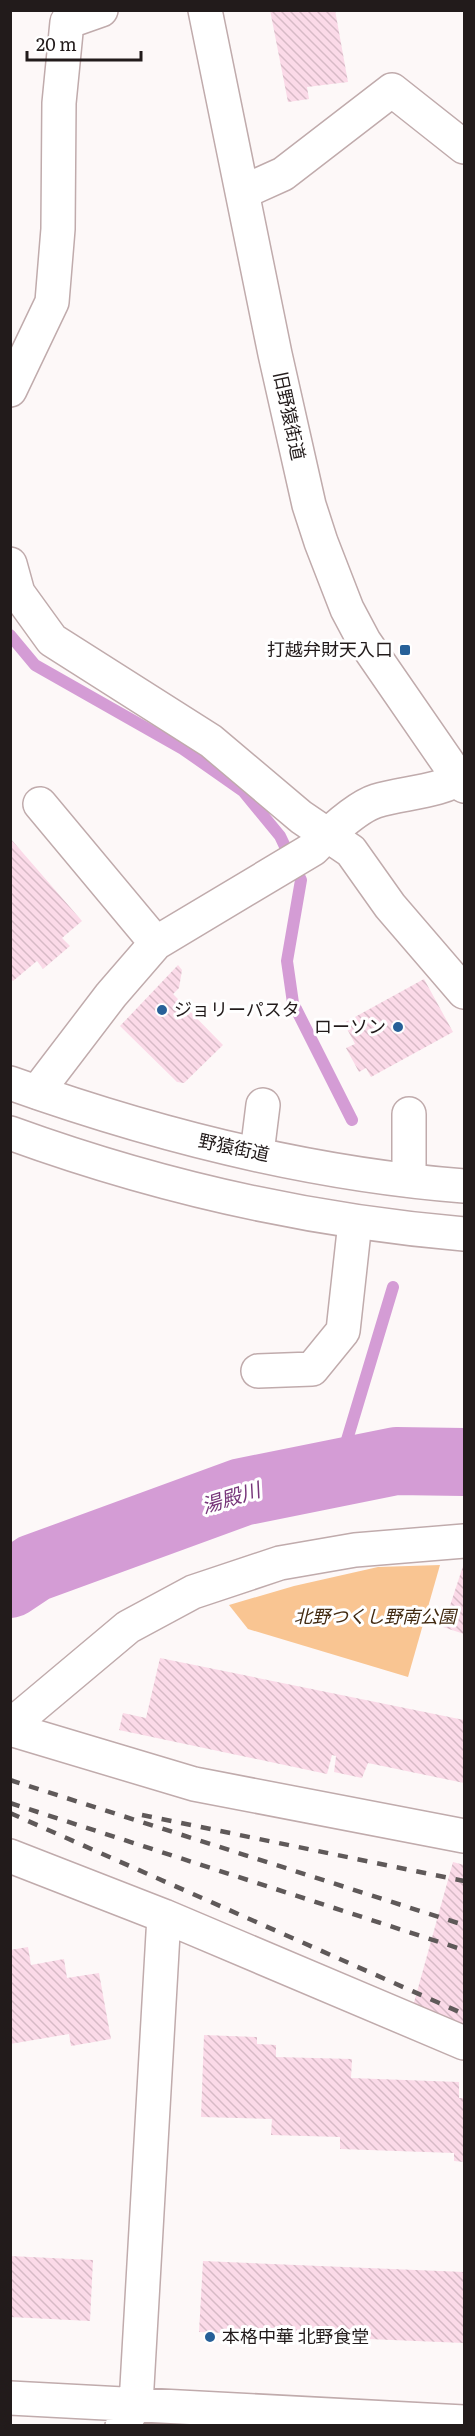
<svg xmlns="http://www.w3.org/2000/svg" width="475" height="2436" viewBox="0 0 475 2436" font-family="Literata,'Noto Sans JP',serif">
<style>
.park{fill:#f9c592}
.lines{fill:none;stroke-linecap:round;stroke-linejoin:round}
.stream{stroke:#d49cd5;stroke-width:12}
.river{stroke:#d49cd5;stroke-width:68}
.building{fill:url(#building-back-hatch)}
.minor-casing{stroke:#c0abac;stroke-width:36}
.major-casing{stroke:#c0abac;stroke-width:36}
.minor{stroke:#fff;stroke-width:33}
.major{stroke:#fff;stroke-width:33}
.rail{stroke:#5f5959;stroke-width:4.5;stroke-dasharray:10 10;stroke-linecap:butt}
.poi-dot{fill:#276098;stroke:#fff;stroke-width:2}
.labels{text-anchor:middle;stroke-width:6;stroke-linejoin:round;paint-order:stroke}
.street-label{font-size:18px;fill:#221b1b;stroke:#fff}
.poi-label{font-size:18px;fill:#221b1b;stroke:#fff;text-anchor:end}
.park-label{font-size:18px;font-style:italic;fill:#432b12;stroke:#fff}
.water-label{font-size:20px;font-style:italic;fill:#77367a;stroke:#fff}
</style>
<defs>
<pattern id="building-back-hatch" width="6" height="6" patternUnits="userSpaceOnUse" patternTransform="scale(1.5)"><rect width="6" height="6" fill="#fbdae8"/><path d="M-1 5l2 2M0 0l6 6M5-1l2 2" fill="none" stroke="#d7bac6"/></pattern>
</defs>
<rect width="100%" height="100%" fill="#fdf8f8"/>
<path class="park" d="M440 1565 408 1677 248 1629 229 1605 294 1586 378 1567Z"/>
<g class="lines">
<path class="stream" d="M10 635 35 665 183 749 243 791 280 836 301 880 287 961 293 1003 352 1120
M337 1473 393 1287"/>
<path class="river" d="M10 1584 34 1568 242 1492 396 1461 464 1462"/>
</g>
<path class="building" d="M270 10H335L348 82 307 87 309 99 288 102Z
M10 838 82 921 62 938 70 946 43 969 37 961 13 981 10 978Z
M178 965 182 970 179 988 173 994 223 1045 184 1083 177 1082 120 1026Z
M424 979 453 1032 371 1077 366 1068 359 1072 346 1048 355 1044 344 1023Z
M464 1563V1634L443 1627Z
M160 1658 464 1720V1783L368 1763 362 1778 334 1772 336 1756 332 1755 327 1774 119 1730 123 1713 146 1718Z
M453 1862 464 1865V2025L413 2006Z
M28 1947 31 1965 64 1959 67 1978 99 1973 111 2039 71 2046 69 2034 10 2044V1950Z
M204 2035 257 2037V2044L276 2045V2057L352 2059 351 2078 459 2082V2098H464V2162L454 2161V2153L340 2149V2137L271 2135 272 2119 201 2117Z
M10 2256 93 2260 90 2321 10 2317Z
M203 2261 464 2272V2343L199 2332Z"/>
<g class="lines">
<g class="minor-casing">
<path id="minor" d="M205 10 275 354 309 505 321 542 347 609 364 641 464 786
M243 192 283 174 392 90 464 147
M10 390 52 302 58 229 59 103 67 22 101 10
M10 564 18 593 52 640 211 741 301 817 351 851 390 906 464 992
M40 804 156 943
M37 1092 111 995 156 943 313 849C327 835 357 807 376 801 404 792 440 793 464 775
M409 1114V1180
M257 1153 263 1105
M258 1371 312 1369 343 1331 355 1222
M10 1726 128 1627 193 1592 280 1563 355 1550 464 1541
M10 1729 194 1784 464 1836
M10 1856 164 1916 464 2043
M10 2398 464 2422
M122 2426 136 2404 164 1916"/>
</g>
<g class="major-casing">
<path id="major" d="M10 1083C156 1135 310 1174 464 1186
M10 1133C156 1186 310 1221 464 1234"/>
</g>
<use href="#minor" class="minor"/>
<use href="#major" class="major"/>
<path class="rail" d="M10 1780 464 1925
M10 1803 464 1950
M10 1813 464 2014
M142 1815 464 1881"/>
</g>
<g class="poi-dot">
<rect x="399" y="644" width="12" height="12" rx="3"/>
<circle cx="162" cy="1010" r="6"/>
<circle cx="398" cy="1027" r="6"/>
<circle cx="210" cy="2337" r="6"/>
</g>
<g class="labels">
<g class="street-label">
<text transform="translate(289 416) rotate(78)" y="6">旧野猿街道</text>
<text transform="translate(234 1148) rotate(12)" y="6">野猿街道</text>
</g>
<g class="poi-label">
<text x="393" y="656">打越弁財天入口</text>
<text x="174" y="1016" text-anchor="start">ジョリーパスタ</text>
<text x="386" y="1033">ローソン</text>
<text x="222" y="2343" text-anchor="start">本格中華 北野食堂</text>
</g>
<g class="park-label">
<text x="375" y="1623">北野つくし野南公園</text>
</g>
<g class="water-label">
<text transform="translate(231 1498) rotate(-17)" y="7">湯殿川</text>
</g>
</g>
<rect width="475" height="2436" fill="none" stroke="#221b1b" stroke-width="24"/>
<path d="M27 51v9h114v-9" fill="none" stroke="#221b1b" stroke-width="3"/>
<text x="36" y="51" font-size="18" fill="#221b1b" stroke="#ffffff" stroke-width="4.5" paint-order="stroke">20 m</text>
</svg>
